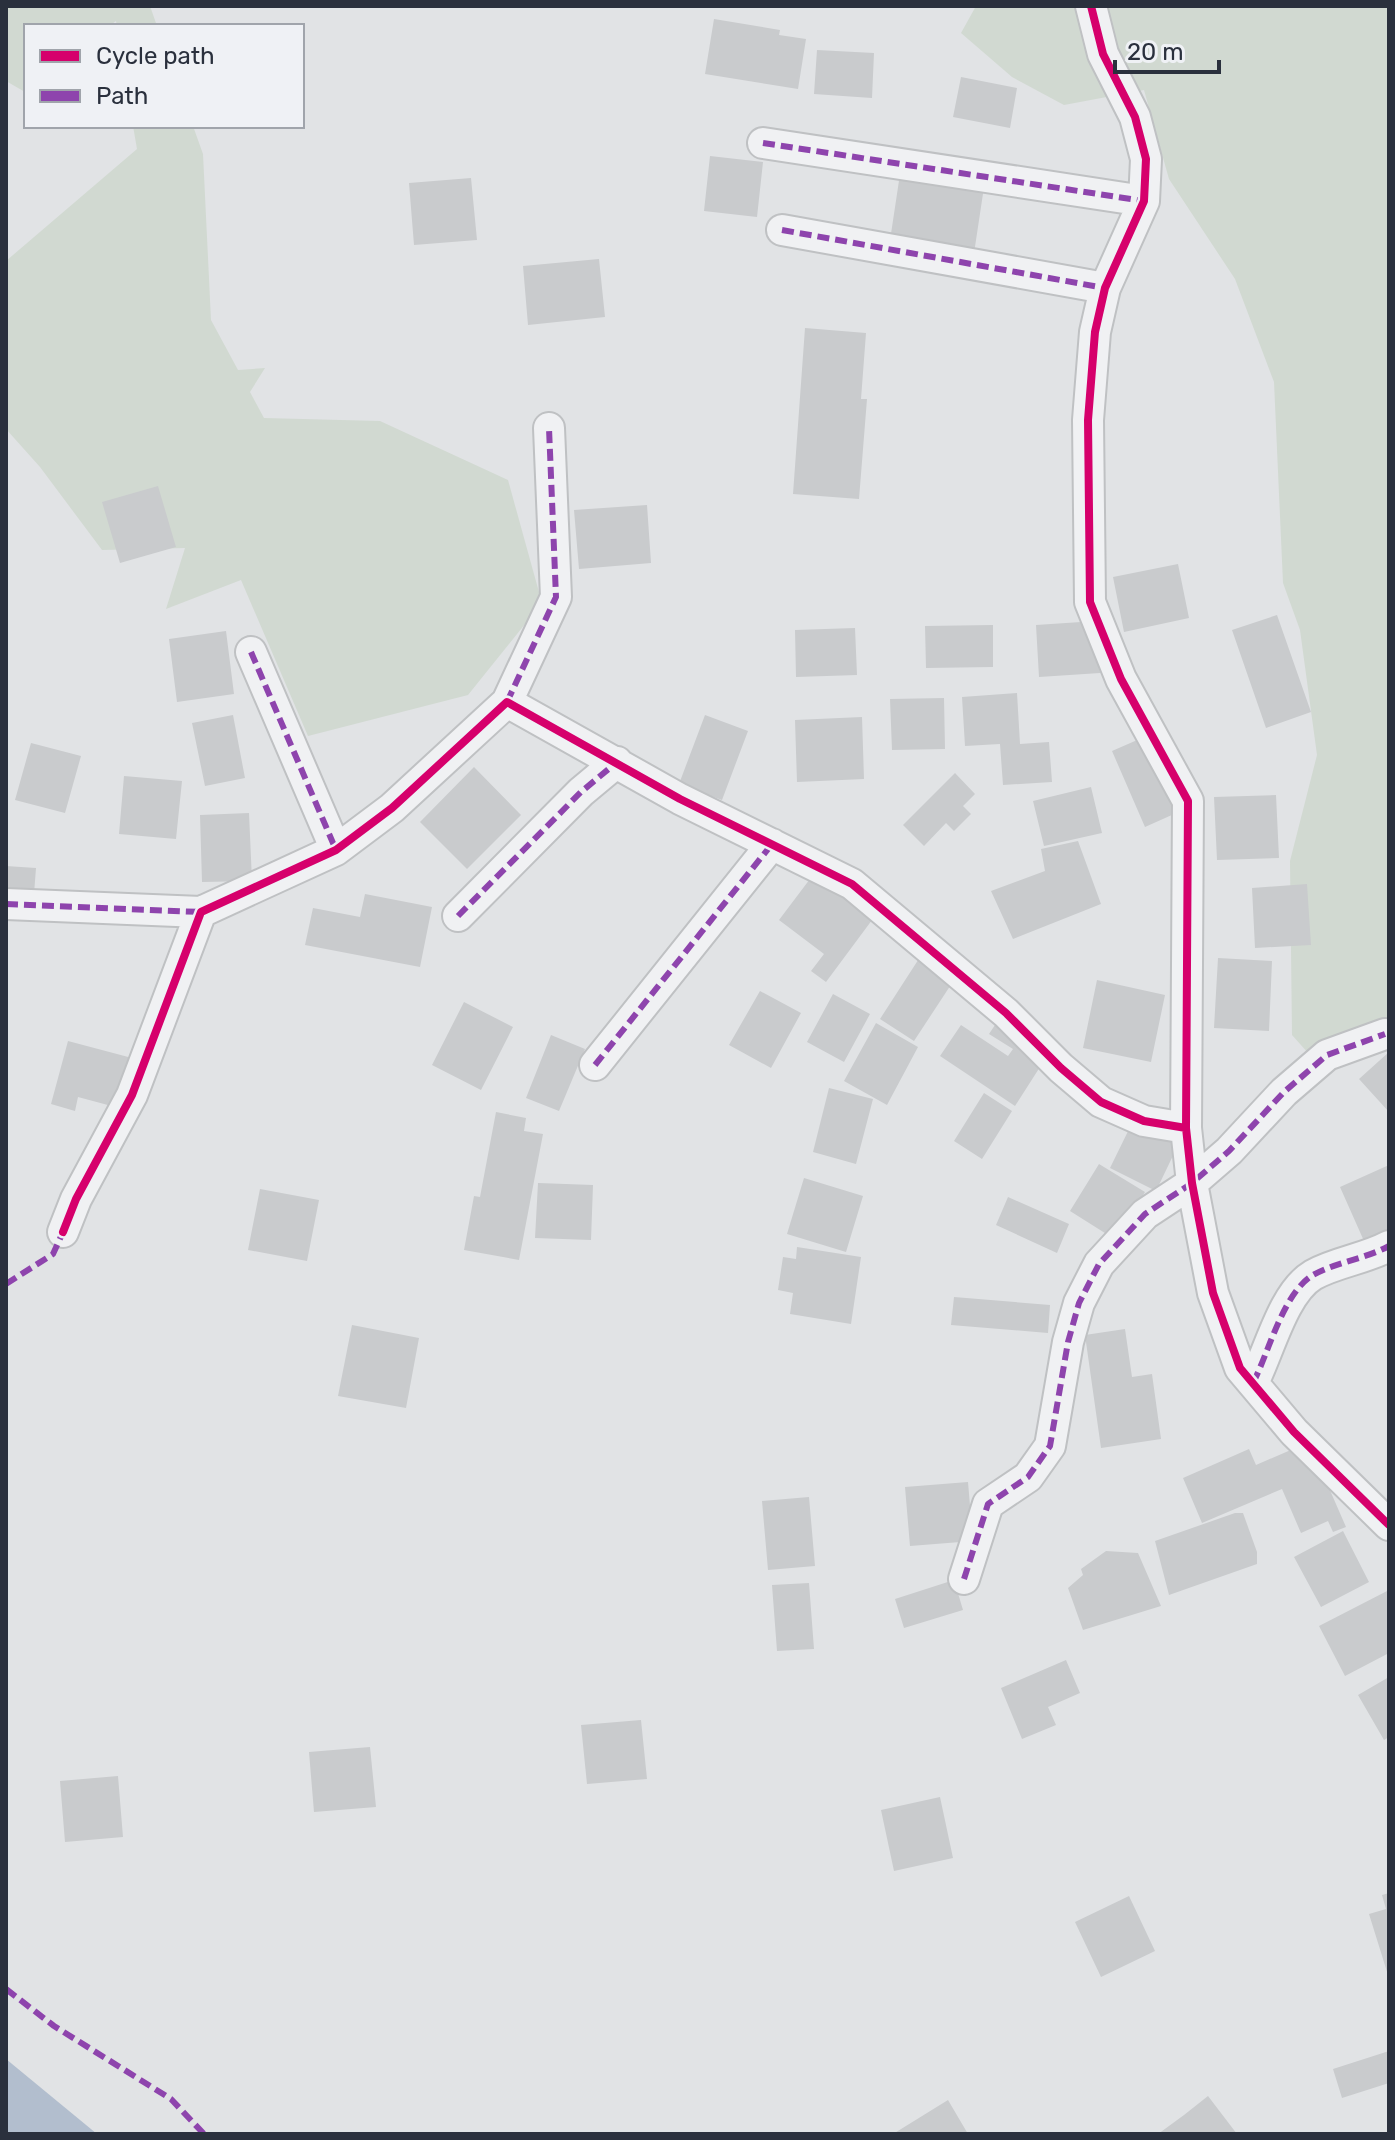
<svg xmlns="http://www.w3.org/2000/svg" width="1395" height="2140" viewBox="0 0 1395 2140" font-family="Rubik,sans-serif">
<style>
.green{fill:#d1d9d1}
.water{fill:#b2bece}
.building{fill:#c9cbcd}
.lines{fill:none;stroke-linecap:round;stroke-linejoin:round}
.minor-casing{stroke:#bfc1c3;stroke-width:34}
.minor{stroke:#f0f1f3;stroke-width:30}
.quiet{stroke:#8e44ad;stroke-width:6;stroke-dasharray:12 6;stroke-linecap:butt}
.cycleway-casing{stroke:#eff1f5;stroke-width:13}
.cycleway{stroke:#d6006c;stroke-width:8}
</style>
<rect width="100%" height="100%" fill="#e1e3e5"/>
<path class="green" d="M6 6H150L157 26H117L116 21 109 26H26L25 92 6 81Z
M976 6H1389V1024L1309 1054 1292 1035 1290 861 1317 755 1300 630 1283 583 1274 382 1235 279 1169 179 1144 90 1064 105 1012 77 961 33Z
M133 126H193L203 154 211 320 238 370 265 368 250 392 264 418 380 421 508 480 542 603 468 695 308 736 241 580 166 609 185 548 102 550 40 467 6 429V261L137 149Z"/>
<path class="water" d="M6 2059 97 2134H6Z"/>
<path class="building" d="M714 19 780 30 779 35 806 39 798 89 705 74Z
M817 50 874 53 872 98 814 94Z
M961 77 1017 88 1010 128 953 117Z
M710 156 763 162 757 217 704 211Z
M900 174 984 187 973 260 889 247Z
M471 178 477 240 414 245 409 183Z
M599 259 605 317 528 325 523 266Z
M805 328 866 333 861 399H867L859 499 793 494Z
M158 486 176 547 120 563 102 502Z
M647 505 651 563 579 569 574 510Z
M1178 564 1189 618 1124 632 1113 577Z
M1277 615 1311 712 1266 728 1232 630Z
M1096 621 1100 673 1039 677 1036 625Z
M993 625V667L926 668 925 626Z
M855 628 857 675 796 677 795 630Z
M226 631 234 694 177 702 169 639Z
M1017 693 1020 744 1049 742 1052 782 1003 785 1000 744 965 746 962 697Z
M944 698 945 749 892 750 890 699Z
M233 715 245 778 205 786 192 723Z
M705 715 748 731 722 800 679 784Z
M862 717 864 779 797 782 795 720Z
M1151 734 1183 810 1145 827 1112 751Z
M31 743 81 756 65 813 15 800Z
M474 767 521 815 467 869 420 822Z
M955 773 975 794 963 806 971 814 954 831 946 823 924 846 903 825Z
M124 776 182 781 176 839 119 834Z
M1091 787 1102 833 1044 846 1033 801Z
M1276 795 1279 858 1217 860 1214 797Z
M249 813 252 881 202 882 200 815Z
M1078 841 1101 904 1013 939 991 891 1045 871 1041 849Z
M6 866 36 868 34 894 6 892Z
M816 871 875 916 826 982 811 971 824 954 779 920Z
M1307 884 1311 945 1255 948 1252 888Z
M365 894 432 907 420 967 305 945 313 908 360 917Z
M922 954 956 977 914 1041 880 1019Z
M1218 958 1272 961 1269 1031 1214 1028Z
M1097 980 1165 995 1151 1062 1083 1048Z
M760 991 801 1013 771 1068 729 1045Z
M833 994 870 1014 844 1062 807 1042Z
M464 1002 513 1027 481 1090 432 1065Z
M997 1022 1047 1056 1015 1106 940 1056 961 1025 1008 1056 1013 1049 989 1034Z
M876 1023 918 1047 887 1105 844 1081Z
M551 1035 585 1049 559 1111 526 1098Z
M68 1041 132 1058 119 1108 78 1097 75 1111 51 1104Z
M1389 1052V1112L1359 1079Z
M829 1088 873 1099 856 1164 813 1152Z
M984 1093 1012 1111 982 1159 954 1141Z
M496 1112 526 1118 524 1131 543 1134 519 1260 464 1250 474 1196 480 1197Z
M1135 1117 1181 1139 1156 1191 1110 1168Z
M1099 1164 1145 1192 1116 1240 1070 1211Z
M1389 1165V1230L1364 1241 1340 1187Z
M804 1178 863 1196 846 1252 787 1234Z
M538 1183 593 1185 591 1240 535 1238Z
M260 1189 319 1200 307 1261 248 1250Z
M1008 1197 1069 1224 1057 1253 996 1225Z
M797 1247 861 1257 851 1324 790 1314 793 1293 778 1290 783 1257 796 1259Z
M954 1297 1050 1305 1048 1333 951 1325Z
M352 1325 419 1338 406 1408 338 1396Z
M1125 1329 1132 1377 1152 1374 1161 1439 1101 1448 1085 1335Z
M1300 1446 1322 1472 1346 1527 1333 1532 1328 1521 1301 1533 1282 1489 1202 1523 1183 1478 1249 1449 1256 1465Z
M968 1482 973 1541 910 1546 905 1487Z
M809 1497 815 1566 768 1570 762 1501Z
M1235 1513H1243L1257 1552V1564L1169 1595 1155 1541Z
M1343 1531 1369 1582 1321 1607 1294 1557Z
M1106 1551 1138 1553 1161 1606 1083 1630 1068 1588 1083 1575 1081 1569Z
M954 1580 963 1610 904 1628 895 1599Z
M809 1583 814 1649 777 1651 772 1585Z
M1389 1590V1653L1345 1676 1319 1626Z
M1066 1660 1080 1693 1048 1707 1056 1725 1022 1739 1001 1688Z
M1389 1677V1737L1384 1740 1358 1695Z
M641 1720 647 1779 587 1784 581 1725Z
M370 1747 376 1807 314 1812 309 1752Z
M118 1776 123 1837 65 1842 60 1781Z
M940 1797 953 1858 894 1871 881 1810Z
M1389 1893V1975H1388L1369 1914 1386 1909 1382 1895Z
M1129 1896 1155 1951 1101 1977 1075 1922Z
M1389 2051V2083L1342 2098 1333 2069Z
M1208 2096 1237 2134H1158L1184 2115Z
M948 2100 968 2134H893Z"/>
<g class="lines">
<g class="minor-casing">
<path id="minor" d="M1091 6 1103 54 1135 117 1146 159 1144 201 1105 288 1095 332 1088 420 1090 602 1121 679 1188 801 1186 1128 1192 1183 1213 1293 1240 1368 1294 1432 1389 1525
M763 143 1144 201
M782 230 1105 288
M251 652 336 850
M507 702 556 597 549 428
M6 904 201 912
M458 916 581 792 617 762
M595 1065 772 844
M63 1232 76 1199 132 1095 201 912 336 850 392 808 507 702 680 799 852 884 1006 1013 1061 1068 1101 1102 1144 1121 1186 1128
M1253 1383C1269 1352 1283 1293 1313 1275 1336 1262 1365 1259 1389 1246
M964 1579 988 1504 1028 1477 1050 1446 1068 1342 1079 1303 1099 1264 1145 1214 1192 1183 1229 1151 1284 1092 1327 1055 1385 1034"/>
</g>
<use href="#minor" class="minor"/>
<path class="quiet" d="M763 143 1144 201
M782 230 1105 288
M251 652 336 850
M507 702 556 597 549 428
M6 904 201 912
M458 916 581 792 617 762
M595 1065 772 844
M6 1284 53 1254 63 1232
M1253 1383C1269 1352 1283 1293 1313 1275 1336 1262 1365 1259 1389 1246
M964 1579 988 1504 1028 1477 1050 1446 1068 1342 1079 1303 1099 1264 1145 1214 1192 1183 1229 1151 1284 1092 1327 1055 1385 1034
M6 1989 54 2026 171 2099 204 2134"/>
<g class="cycleway-casing">
<path id="cycleway" d="M1091 6 1103 54 1135 117 1146 159 1144 201 1105 288 1095 332 1088 420 1090 602 1121 679 1188 801 1186 1128 1192 1183 1213 1293 1240 1368 1294 1432 1389 1525
M63 1232 76 1199 132 1095 201 912 336 850 392 808 507 702 680 799 852 884 1006 1013 1061 1068 1101 1102 1144 1121 1186 1128"/>
</g>
<use href="#cycleway" class="cycleway"/>
</g>
<rect width="1395" height="2140" fill="none" stroke="#2a303d" stroke-width="16"/>
<rect x="24" y="24" width="280" height="104" fill="#eff1f5" stroke="#a0a4ab" stroke-width="2"/>
<rect x="40" y="50" width="40" height="12" fill="#d6006c" stroke="#a0a4ab" stroke-width="2"/>
<text x="96" y="64" font-size="24" fill="#2a303d">Cycle path</text>
<rect x="40" y="90" width="40" height="12" fill="#8e44ad" stroke="#a0a4ab" stroke-width="2"/>
<text x="96" y="104" font-size="24" fill="#2a303d">Path</text>
<path d="M1115 60v12h104v-12" fill="none" stroke="#2a303d" stroke-width="4"/>
<text x="1127" y="60" font-size="24" fill="#2a303d" stroke="#eff1f5" stroke-width="6" paint-order="stroke">20 m</text>
</svg>
